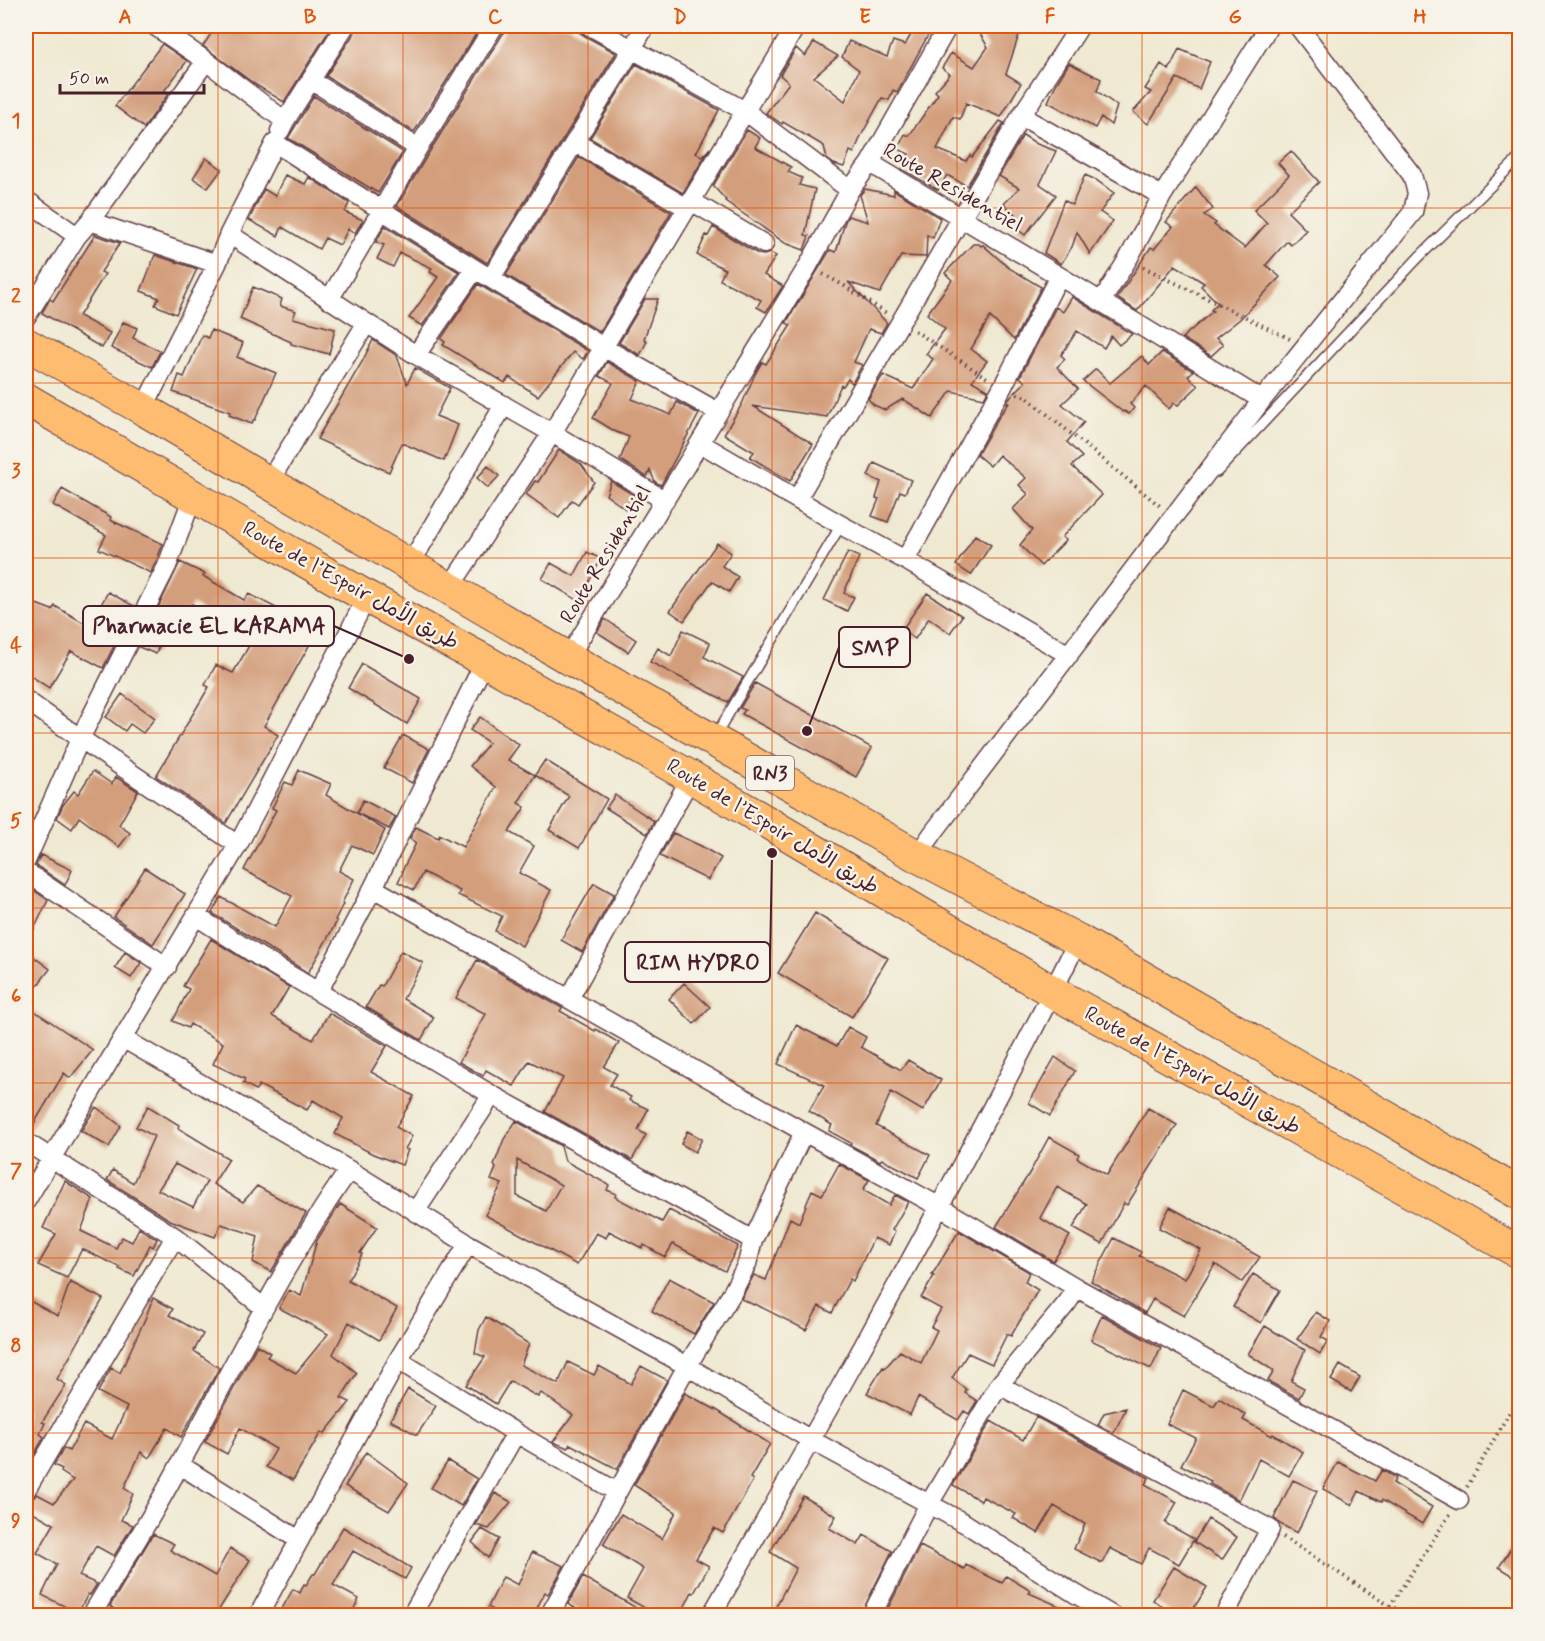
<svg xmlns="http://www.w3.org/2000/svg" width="1545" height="1641" viewBox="0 0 1545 1641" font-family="Mynerve,'Playpen Sans Arabic',sans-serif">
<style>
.building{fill:#d39e7c;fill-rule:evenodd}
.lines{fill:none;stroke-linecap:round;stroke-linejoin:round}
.service-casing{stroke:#633d44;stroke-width:12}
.minor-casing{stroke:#633d44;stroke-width:21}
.trunk-casing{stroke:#633d44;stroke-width:34}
.path{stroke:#633d44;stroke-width:4;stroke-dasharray:1.5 4.5;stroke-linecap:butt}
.service{stroke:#fff;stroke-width:9}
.minor{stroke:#fff;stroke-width:18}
.trunk{stroke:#fdbc6f;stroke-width:32}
.grid{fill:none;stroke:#e0560e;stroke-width:1.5;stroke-opacity:0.55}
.labels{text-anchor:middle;stroke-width:5;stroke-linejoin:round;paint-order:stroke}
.shield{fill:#f7f3e8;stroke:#7e5f64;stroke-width:1.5}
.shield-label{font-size:20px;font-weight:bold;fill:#4a1f2b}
.street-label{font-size:21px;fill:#4a1f2b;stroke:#f7f3e8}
.leader{fill:none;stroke:#4a1f2b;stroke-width:2}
.callout-dot{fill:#4a1f2b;stroke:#f7f3e8;stroke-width:2}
.callout{fill:#f7f3e8;stroke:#4a1f2b;stroke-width:2}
.callout-label{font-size:22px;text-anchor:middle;font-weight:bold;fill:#4a1f2b}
.neatline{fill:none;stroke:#e0560e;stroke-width:2}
.grid-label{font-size:20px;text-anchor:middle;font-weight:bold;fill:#e0560e}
</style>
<rect width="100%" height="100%" fill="#f7f3e8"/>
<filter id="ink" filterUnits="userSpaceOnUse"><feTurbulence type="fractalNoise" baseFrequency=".0167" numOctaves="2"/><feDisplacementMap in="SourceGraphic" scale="12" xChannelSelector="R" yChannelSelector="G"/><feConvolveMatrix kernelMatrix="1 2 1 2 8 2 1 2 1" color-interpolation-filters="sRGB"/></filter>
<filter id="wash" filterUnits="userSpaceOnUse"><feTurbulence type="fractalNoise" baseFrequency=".008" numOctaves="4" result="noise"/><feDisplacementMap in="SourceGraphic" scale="24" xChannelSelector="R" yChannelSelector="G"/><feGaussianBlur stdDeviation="1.35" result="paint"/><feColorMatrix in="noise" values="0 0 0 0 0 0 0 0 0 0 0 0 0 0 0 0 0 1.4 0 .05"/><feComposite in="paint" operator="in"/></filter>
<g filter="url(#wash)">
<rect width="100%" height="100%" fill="#efe9d1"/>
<g id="blocks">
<path class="building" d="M216 26H332L284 102 256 85 203 46Z
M356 26H481L414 132 326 76 355 32Z
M505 26H570L585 36 616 53 487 263 397 206 428 154 504 32Z
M916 26H933L897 92 893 90 889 100 882 98 861 136 854 153 850 151 844 167 834 164 827 159 824 146 783 122 782 124 766 113 789 83 780 75 796 48 805 56 814 42 838 56 814 77 845 101 859 70 842 57 849 41 887 57 893 41 905 45Z
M975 26H1022L1006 74 1021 83 1001 117 966 103 960 119 953 117 937 149 966 161 970 155 972 157 1000 121 1004 123 967 186 947 175 938 190 902 169 909 154 898 149 905 134 909 136 938 94 935 91 950 74 942 68 951 53 974 67 988 47Z
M162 44 187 61 164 91 168 94 144 128 115 106Z
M1179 49 1210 62 1199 89 1177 78 1148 124 1133 112 1151 92 1145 89 1161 64 1169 70Z
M1069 63 1101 79 1097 91 1117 106 1111 125 1101 117 1095 128 1048 102 1055 86Z
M636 64 719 110 696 153 702 157 710 148 683 193 590 138Z
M314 96 403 152 378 193 288 138Z
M747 130 760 138 755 147 791 167 788 172 802 178 799 185 815 189 805 235 809 236 804 250 785 243 725 201 726 200 713 186Z
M1023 135 1037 144 1056 151 1040 184 1056 195 1025 235 1012 225 1018 217 1004 204 1019 188 999 176Z
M1291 151 1319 182 1288 212 1306 230 1291 245 1287 241 1266 265 1280 277 1240 319 1216 338 1223 345 1211 356 1182 338 1213 311 1211 310 1218 303 1201 286 1204 283 1175 265 1137 311 1117 298 1151 247 1154 249 1173 227 1166 222 1196 187 1213 209 1204 215 1216 223 1214 225 1245 248 1267 223 1254 210 1289 175 1278 163Z
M579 157 671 212 600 332 506 275Z
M206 158 222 169 208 188 193 178Z
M285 175 305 184 309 177 349 203 345 212 363 220 355 233 348 229 340 245 325 238 319 249 282 227 278 236 249 220 264 189 275 196Z
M1085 175 1096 180 1114 193 1100 212 1113 221 1090 254 1077 232 1072 247 1061 264 1044 253 1064 200 1072 205Z
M865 189 894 195V190L940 218 933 238 927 235 926 257 901 256 880 293 848 282 887 323 881 333 869 329 854 362 862 365 852 383 848 379 843 386 841 385 827 417 753 406 813 444 790 481 750 457 754 452 724 434 742 404 755 374 762 362 766 364 791 325 786 323 830 250 836 252 845 222 848 216 868 222 860 195Z
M385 226 459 272 422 326 409 318 438 277 430 272 432 268 400 253 393 267 377 259 384 245 376 242Z
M713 227 758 254 764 255 770 253 776 256 764 275 783 286 766 312 757 307 761 300 720 280 725 269 697 255 706 235 708 236Z
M95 235 120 243 101 272 105 274 79 316 110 333 102 348 42 313 50 299 53 301Z
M973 244H979L981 246 983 245 1009 268 1041 287 1014 340 990 317 971 349 987 361 972 381 988 390 984 398 951 391 932 418 903 399 885 410 874 405 868 399 883 375 913 389 933 359 926 354 945 329 927 314 952 280 945 273Z
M155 255 197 269 176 314 155 305 159 298 141 291Z
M478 284 588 351 583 359 573 352 538 396 509 377 505 383 443 345 445 342 441 339Z
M253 287 282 299 280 306 296 311 293 318 335 329 329 354 291 344V342L240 319Z
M1072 297 1132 334 1119 345 1111 336 1104 348 1077 331 1061 355 1065 359 1057 367 1078 389 1062 404 1084 422 1067 442 1082 457 1072 466 1102 495 1062 537 1066 540 1041 566 1020 545 1032 530 1013 509 1028 494 1019 485 1026 478 999 455 990 466 977 455 1000 415 1009 403H1007L1009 399 1025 382 1020 377 1056 307 1063 312Z
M645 299H658L644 339 647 341 640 355 619 343Z
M123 322 137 328 133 338 160 351 152 367 111 348Z
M211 330 243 343 237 357 276 373 255 420H253L252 424 229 415 230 412 173 392 179 375 184 377 202 335 208 338Z
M373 340 397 356 407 384 415 368 450 388 436 416 458 425 444 461 402 443 389 472 317 439 362 362Z
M1162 352 1193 371 1188 376 1198 386 1178 405 1174 403 1169 409 1146 386 1130 404 1134 408 1129 414 1124 411 1123 412 1083 381 1096 369 1110 383 1142 356 1149 365Z
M607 362 640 381 632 399 671 415 677 402 699 414 661 485 655 482 650 470 647 477 620 460 629 437 616 432 593 418 613 383 599 376Z
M559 450 581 464 594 482 578 504 572 500 559 518 526 494 535 481 538 482Z
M874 463 911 480 905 493 900 491 888 522 872 516 879 499 876 498 881 482 868 476Z
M488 466 499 476 488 488 477 478Z
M611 481 635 496 627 510 606 495Z
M62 489 111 517 110 520 163 544 151 573 99 549 106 535 53 505Z
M975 535 991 545 971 575 956 565Z
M717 543 731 553 722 566 738 577 729 592 712 581 684 621 670 611Z
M587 552 601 559 579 601 542 579 551 563 574 576Z
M848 552 859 557 844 593 854 597 847 611 824 600Z
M180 562 205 574 203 576 244 600 249 594 282 611 280 615 315 635 264 726 278 735 226 823 156 776 209 687 205 685 216 665 233 673 253 639 192 604 172 637H162L156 654 139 647Z
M108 592 134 606 103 668 71 651 49 688 26 673V600L52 610 55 606 89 626Z
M927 593 962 616 950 633 929 618 915 639 902 630Z
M605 619 636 640 628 652 597 632Z
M683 630 710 643 704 657 743 677 728 702 650 662 658 648 671 656Z
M362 664 421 699 407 724 348 688Z
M755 683 872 748 856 777 742 714 745 710 740 708Z
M122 694 155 718 143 733 130 724 125 731 106 717Z
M480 717 519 745 508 760 535 775 518 803 525 807 509 832 534 846 519 873 551 890 522 946 495 931 502 916 458 895 460 891 423 872 414 890 398 882 403 872 402 871 416 843 410 839 416 827 438 838 440 835 463 847 496 787 470 766 489 743 470 730Z
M403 735 429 749 412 783 384 768Z
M545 760 607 799 579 848 549 830 569 796 535 775Z
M299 770 331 784 326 795 385 830 373 855 352 845 339 871 354 879 342 903 343 904 335 920 337 921 308 973 212 913 221 897 275 927 292 896 244 870 276 810 272 808 285 782 292 785Z
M93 771 112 784 116 777 138 791 119 825 130 833 119 847 79 817 72 829 57 818 63 805 74 791 78 794Z
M615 795 654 821 647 834 606 808Z
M363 800 396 817 389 829 357 813Z
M673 833 701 846 721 858 708 880 660 856Z
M41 855 72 870 65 885 36 865Z
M145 868 185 894 153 944 114 917Z
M594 883 614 894 582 952 561 940Z
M26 885 48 900 26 946Z
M815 913 888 958 852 1017 778 973Z
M211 939 289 987 272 1016 313 1040 329 1013 387 1046 371 1072 414 1096 396 1127 412 1136 405 1149 408 1150 402 1165 373 1154 335 1134 343 1118 313 1100 307 1110 259 1085 256 1090 243 1083 245 1079 213 1064 223 1043 190 1024 188 1028 173 1021 189 989 183 986Z
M26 951 50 969 37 986 26 977Z
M401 951 423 963 403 999 434 1017 421 1040 366 1007 379 985 382 986Z
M125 952 141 963 131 978 115 968Z
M477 960 562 1008 560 1011 595 1031 596 1029 619 1043 604 1067 617 1074 610 1085 631 1097 629 1100 648 1109 638 1130 646 1135 632 1160 545 1112 563 1078 529 1061 514 1086 486 1070 483 1076 459 1062 486 1014 456 998Z
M684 983 710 1007 694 1024 669 999Z
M33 1010 93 1050 70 1078 64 1073 29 1132 26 1131V1028Z
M796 1025 837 1046 848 1027 866 1037 861 1047 901 1070 908 1060 941 1080 923 1111 891 1092 876 1126 930 1155 918 1178 882 1159 880 1161 850 1145 851 1143 829 1131 832 1125 809 1111 824 1085 778 1064Z
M1055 1057 1075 1071 1050 1116 1029 1103Z
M148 1106 179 1125 178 1128 229 1159 213 1184 243 1202 257 1186 306 1213 271 1272 253 1262 258 1236 221 1224 215 1237 170 1220 107 1180 113 1170 133 1183 154 1136 136 1127ZM175 1164 207 1181 193 1207 158 1190Z
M96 1107 121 1126 109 1147 81 1131Z
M1148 1108 1177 1125 1127 1205 1124 1203 1102 1244 1073 1228 1087 1204 1057 1187 1040 1218 1070 1236 1053 1261 996 1227 1030 1172 1049 1137 1079 1154 1077 1158 1107 1175Z
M516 1121 561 1146 565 1161 609 1185 607 1190 616 1194 615 1197 662 1222 669 1210 738 1246 725 1271 673 1244 665 1257 644 1245 642 1248 609 1231 606 1238 596 1233 577 1265 485 1215 502 1184 491 1180 496 1168 494 1165 504 1139ZM517 1160 561 1185 546 1211 517 1196Z
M687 1131 702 1139 695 1152 681 1144Z
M839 1164 869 1180 863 1190 889 1205 895 1195 908 1202 892 1230 895 1232 889 1245 874 1238 853 1281 850 1279 832 1313 819 1306 806 1330 755 1304 754 1305 741 1299 754 1275 766 1280 790 1218 799 1223 812 1190 822 1195Z
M65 1181 93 1199 81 1231 116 1248 122 1237 132 1242 139 1228 157 1239 153 1247 150 1245 134 1276 119 1269 120 1267 82 1249 67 1278 38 1265 56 1234 43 1228Z
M340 1204 377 1227 360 1253 362 1254 348 1280 397 1308 379 1340 349 1322 333 1354 357 1373 341 1398 350 1402 324 1434 321 1432 293 1480 266 1467 276 1449 240 1428 227 1454 205 1442 257 1345 270 1353 267 1357 296 1373 328 1334 279 1308 289 1290 301 1296 317 1240Z
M1170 1207 1260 1257 1242 1282 1215 1264 1184 1316 1153 1299 1145 1313 1091 1281 1114 1238 1141 1252 1139 1256 1185 1279 1201 1250 1159 1228Z
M959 1231 1029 1272 1025 1282 1038 1290 1011 1336 1007 1334 992 1364 968 1353 952 1378 967 1390 965 1393 977 1401 969 1414 964 1411 958 1420 918 1397 910 1415 867 1393 883 1367 885 1368 900 1351 921 1363 937 1330 931 1327 941 1309 921 1298 934 1276 932 1275Z
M1253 1274 1280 1290 1261 1323 1233 1307Z
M669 1278 714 1302 694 1334 652 1311Z
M70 1282 103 1299 57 1379 66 1385 42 1422 45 1423 40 1434 44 1437 26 1469V1299L58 1316Z
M153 1298 173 1309 169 1315 203 1334 194 1351 219 1368 181 1437 167 1428 149 1458 141 1452 124 1488 133 1494 121 1520 133 1525 114 1556 96 1546 79 1576 97 1584 90 1595 88 1594 78 1613 42 1595 57 1564 37 1553 54 1524 26 1508V1501L32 1499 37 1494 54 1503 73 1480 61 1472 62 1469 54 1465 64 1448 69 1451 84 1424 112 1439 127 1407 98 1392 111 1368 120 1373 145 1319Z
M1316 1312 1330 1321 1321 1337 1328 1341 1320 1354 1297 1339Z
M1102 1315 1161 1348 1151 1369 1091 1340Z
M486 1317 529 1344 521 1365 558 1384 568 1362 594 1375 599 1366 631 1384 641 1366 667 1380 617 1469 570 1444 568 1448 553 1442 573 1415 541 1393 538 1397 510 1381 496 1404 466 1385 485 1357 475 1353 479 1330Z
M1265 1326 1305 1350 1291 1381 1304 1388 1299 1398 1268 1381 1274 1371 1248 1354Z
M1340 1365 1360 1377 1351 1392 1331 1380Z
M408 1389 436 1406 417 1435 390 1420Z
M1183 1390 1214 1406 1219 1398 1246 1415 1243 1420 1272 1436 1273 1434 1303 1452 1289 1476 1259 1459 1239 1500 1210 1484 1211 1481 1181 1465 1196 1438 1167 1424Z
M685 1393 718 1411 770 1444 750 1478 753 1480 723 1533 714 1528 696 1559 709 1566 694 1593 692 1592 680 1616H659L627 1598 643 1569 603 1544 621 1514 662 1539 676 1512 634 1485Z
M1126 1408 1114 1433 1098 1425 1104 1413Z
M1036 1417 1149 1478 1145 1484 1177 1502 1165 1523 1194 1539 1179 1564 1149 1548 1141 1564 1110 1548 1102 1563 1074 1549 1085 1524 1054 1506 1038 1533 1013 1518 1016 1514 983 1497 981 1501 953 1485 991 1421 1023 1440Z
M366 1452 408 1483 389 1511 345 1486Z
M448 1461 477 1479 461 1506 431 1488Z
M1338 1462 1375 1481 1382 1470 1396 1478 1393 1483 1432 1507 1422 1524 1382 1500 1381 1502 1359 1491 1352 1505 1323 1489Z
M1293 1480 1317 1491 1297 1533 1280 1524 1274 1518Z
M495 1493 511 1502 489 1529 476 1525Z
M803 1496 836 1516 829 1528 858 1545 864 1535 892 1551 860 1616H771L796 1568 770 1552Z
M1208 1519 1237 1537 1222 1560 1194 1542Z
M343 1527 411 1568 405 1579 353 1551 333 1585 359 1599 350 1616H278L293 1589 300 1593 304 1584 306 1585 313 1574H315Z
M482 1529 499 1539 488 1558 472 1542Z
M153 1534 174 1544 170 1550 215 1576 230 1548 250 1560 215 1616H125L110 1606Z
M1520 1534V1580L1499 1567Z
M920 1546 964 1569 966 1565 1002 1583 1006 1576 1031 1591 1029 1593 1082 1616H884Z
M532 1552 564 1566 548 1594 545 1592 533 1616H503L488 1607 503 1577 518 1585Z
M1174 1567 1207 1587 1189 1616H1176L1153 1600Z
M583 1577 650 1616H588L568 1604Z"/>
</g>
</g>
<g filter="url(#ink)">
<use href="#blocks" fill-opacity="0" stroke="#633d44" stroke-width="1.5"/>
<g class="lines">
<g class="service-casing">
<path id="service" d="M1217 472 1419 257 1520 157
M716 735 841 525"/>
</g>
<g class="minor-casing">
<path id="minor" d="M155 26 206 61 285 121
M590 26 745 111 850 190
M311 80 418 148
M1021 116 1162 196
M280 131 285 121 345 26
M575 142 687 208
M870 163 948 26
M26 200 77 236
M691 201 764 244
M90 221 217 264
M229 234 275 143 475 269 603 347 718 412
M491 278 632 49 645 26
M329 300 418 148 494 26
M1101 302 1128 259 1162 196 1269 26
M26 317 77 236 90 221 206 61
M416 355 475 269
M143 409 217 264 229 234 416 355 552 433 664 500
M700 443 841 525 905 560 1069 655
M268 483 366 324
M797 499 1021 116 1080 26
M905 560 1002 388 1059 276
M409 566 504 405
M451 590 456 578 552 433 796 26
M568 658 808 266 850 190 870 163 1059 276 1262 400
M26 700C95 750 167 797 238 845
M917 856 933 833 1262 400 1413 212 1417 193 1412 175 1298 26
M26 861 80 739 167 566 193 496
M26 872 167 967
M373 888 804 1132 940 1207 1077 1288 1459 1500
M196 916 261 958 492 1095 753 1240
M318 992 373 888 485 661
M569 999 691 777
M124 1039 349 1170 468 1244 687 1366 811 1440 966 1524 1074 1593 1113 1616
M26 1142 175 1237 26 1490
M26 1201 238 845 367 597
M415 1212 492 1095
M175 1237 263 1307
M398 1360 516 1433 411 1616
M999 1385 1270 1529 1224 1616
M516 1433 617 1492
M180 1465 299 1540
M91 1616C121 1565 154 1515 181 1462 235 1364 284 1262 349 1170
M258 1616 398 1360 468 1244
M549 1616 687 1366 731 1295 747 1264 753 1240 804 1132
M711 1616C802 1456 893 1296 978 1134 1012 1070 1047 1005 1078 940
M871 1616 929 1504 999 1385 1067 1303 1077 1288"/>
</g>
<g class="trunk-casing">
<path id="trunk" d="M26 344 143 409 568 658 917 856 1078 940 1520 1194
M26 399 367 597 485 661 691 777 1053 992 1520 1253"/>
</g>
<path class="path" d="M1143 267 1290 339
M823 274 843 285 886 313
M915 331 987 378
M1017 394 1026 397 1160 506
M1467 1487 1520 1394
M1283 1537 1390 1606 1410 1616
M1390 1606 1450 1514"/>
<use href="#service" class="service"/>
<use href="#minor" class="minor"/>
<use href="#trunk" class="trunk"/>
</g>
</g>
<path class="grid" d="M218 26V1616M403 26V1616M588 26V1616M772 26V1616M957 26V1616M1142 26V1616M1327 26V1616M26 208H1520M26 383H1520M26 558H1520M26 733H1520M26 908H1520M26 1083H1520M26 1258H1520M26 1433H1520"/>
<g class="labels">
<rect class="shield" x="746" y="756" width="48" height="34" rx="4.5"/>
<g class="shield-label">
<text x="770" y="780">RN3</text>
</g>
<g class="street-label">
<text transform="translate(953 187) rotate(30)" y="7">Route Residentiel</text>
<text transform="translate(605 554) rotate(-59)" y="7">Route Residentiel</text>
<text transform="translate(351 585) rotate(29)" y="7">Route de l’Espoir طريق الأمل</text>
<text transform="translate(773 826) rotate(31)" y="7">Route de l’Espoir طريق الأمل</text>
<text transform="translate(1193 1070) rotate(29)" y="7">Route de l’Espoir طريق الأمل</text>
</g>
</g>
<path class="leader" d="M409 659L334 626M807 731L839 647M772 853L770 962"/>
<g class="callout-dot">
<circle cx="409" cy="659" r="6"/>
<circle cx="807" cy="731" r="6"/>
<circle cx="772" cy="853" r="6"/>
</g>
<g class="callout">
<rect x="83" y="606" width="251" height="40" rx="6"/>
<rect x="839" y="627" width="71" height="40" rx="6"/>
<rect x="625" y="942" width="145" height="40" rx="6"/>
</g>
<g class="callout-label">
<text x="209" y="633">Pharmacie EL KARAMA</text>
<text x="875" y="655">SMP</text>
<text x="698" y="970">RIM HYDRO</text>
</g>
<rect width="1545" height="1641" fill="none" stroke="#f7f3e8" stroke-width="66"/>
<path d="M60 84v9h144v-9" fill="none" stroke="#4a1f2b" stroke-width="3"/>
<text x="69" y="84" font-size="18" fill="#4a1f2b" stroke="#f7f3e8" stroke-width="4.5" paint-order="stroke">50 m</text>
<rect x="33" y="33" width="1479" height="1575" class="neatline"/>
<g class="grid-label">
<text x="125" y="23">A</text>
<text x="310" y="23">B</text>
<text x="495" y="23">C</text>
<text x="680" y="23">D</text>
<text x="865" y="23">E</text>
<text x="1050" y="23">F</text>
<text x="1235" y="23">G</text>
<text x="1420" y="23">H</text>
<text x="16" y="127">1</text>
<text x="16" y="302">2</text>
<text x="16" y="477">3</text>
<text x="16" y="652">4</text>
<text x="16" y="827">5</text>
<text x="16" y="1002">6</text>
<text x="16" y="1177">7</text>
<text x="16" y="1352">8</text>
<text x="16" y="1527">9</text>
</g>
</svg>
